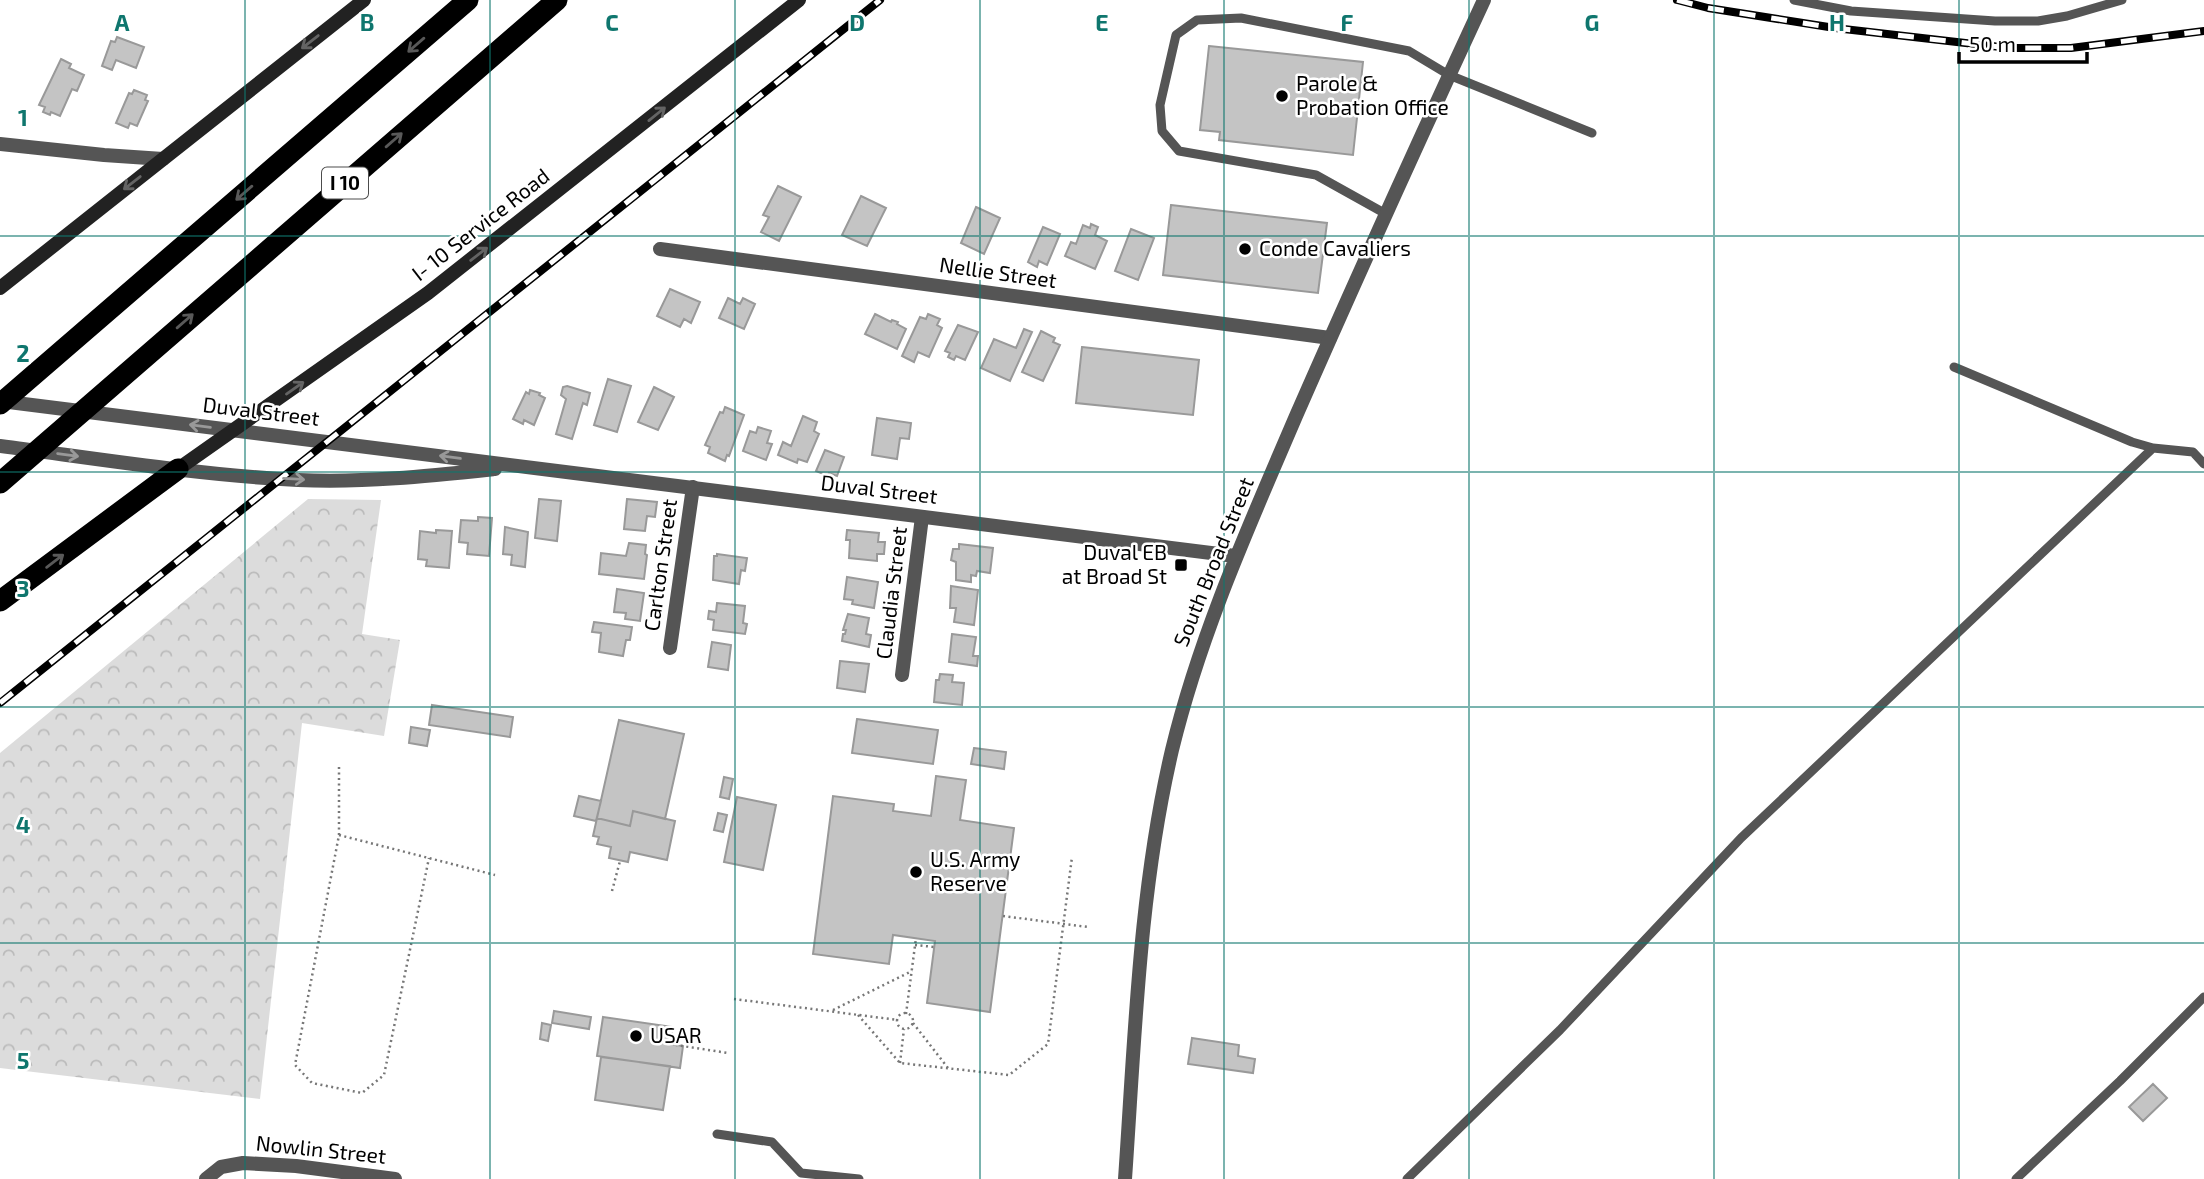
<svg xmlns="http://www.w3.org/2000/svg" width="2204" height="1179" viewBox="0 0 2204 1179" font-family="'Exo 2',sans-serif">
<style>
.forest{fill:url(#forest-crowns)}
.building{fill:#c4c4c4;stroke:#999;stroke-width:2}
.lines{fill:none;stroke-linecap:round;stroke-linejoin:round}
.path{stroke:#777;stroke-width:2.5;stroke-dasharray:2 3.5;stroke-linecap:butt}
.service{stroke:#555;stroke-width:9}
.minor{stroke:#555;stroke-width:14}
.tertiary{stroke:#555;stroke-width:14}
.secondary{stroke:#222;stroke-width:14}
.motorway{stroke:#000;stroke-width:21}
.rail-casing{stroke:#000;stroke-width:8}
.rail{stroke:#fff;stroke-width:5;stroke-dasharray:16;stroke-linecap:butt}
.oneway{stroke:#646464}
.oneway2{stroke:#595959}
.oneway3{stroke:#999}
.grid{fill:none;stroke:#0f766e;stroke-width:2;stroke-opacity:0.55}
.poi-dot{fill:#000;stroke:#fff;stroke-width:2.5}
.labels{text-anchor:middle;stroke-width:5;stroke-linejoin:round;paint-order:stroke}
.shield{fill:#fff;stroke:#4c4c4c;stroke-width:2}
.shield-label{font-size:19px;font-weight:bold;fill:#000}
.poi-label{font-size:21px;fill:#000;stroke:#fff;text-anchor:start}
.street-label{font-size:21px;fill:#000;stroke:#fff}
.grid-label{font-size:23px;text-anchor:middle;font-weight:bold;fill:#0f766e;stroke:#fff;stroke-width:5;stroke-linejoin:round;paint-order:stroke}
</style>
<defs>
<pattern id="forest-crowns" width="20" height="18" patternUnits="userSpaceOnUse" patternTransform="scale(1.75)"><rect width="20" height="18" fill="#dcdcdc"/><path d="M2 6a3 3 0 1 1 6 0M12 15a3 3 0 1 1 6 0" fill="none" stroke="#bbb"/></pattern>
</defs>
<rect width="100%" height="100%" fill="#fff"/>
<path class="forest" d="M308 499 381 500 362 634 400 640 384 736 302 723 260 1099 0 1068V753Z"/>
<path class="building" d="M117 37 144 47 136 68 116 60 112 70 102 66 111 41 115 42Z
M1209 46 1363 62 1353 155 1219 140 1220 132 1200 130Z
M61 59 71 64 69 68 84 75 77 91 72 89 60 116 51 112 50 115 43 112 45 107 39 105Z
M134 90 147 95 145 100 148 101 137 126 130 123 128 128 116 123 129 93 132 94Z
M778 186 801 197 779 241 761 232 769 217 763 215Z
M861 196 886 208 867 246 842 235Z
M1171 205 1327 223 1318 293 1163 275Z
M976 207 1000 218 984 254 961 243Z
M1091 224 1098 227 1095 235 1107 241 1095 269 1065 256 1071 242 1076 244 1083 225 1090 228Z
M1043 227 1060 234 1047 265 1039 261 1037 267 1028 262Z
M1131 229 1154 238 1138 280 1115 271Z
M670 289 700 302 691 323 684 319 680 327 657 316Z
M728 298 740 304 743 298 755 304 744 329 719 318Z
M875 314 891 322 892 320 898 322 897 324 906 329 897 349 865 334Z
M928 314 940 319 937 325 942 328 929 357 918 352 914 362 902 356 920 317 926 319Z
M958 325 978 332 965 360 956 356 954 360 948 357 950 353 945 351Z
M1024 329 1032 332 1010 381 981 368 994 339 1016 348Z
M1041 331 1055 338 1053 342 1060 345 1043 381 1022 372Z
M1082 347 1199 360 1193 415 1076 403Z
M608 379 631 386 617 432 594 425Z
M567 386 590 393 587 405 583 403 572 439 556 434 566 399 561 395 563 387Z
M654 387 674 397 658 430 638 422Z
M530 390 540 393 539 395 545 398 534 425 524 420 523 424 513 419 526 392 529 394Z
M725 407 744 415 729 456 727 455 725 461 708 453 710 447 705 445 720 412 723 413Z
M803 416 817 422 814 431 819 434 807 462 798 459 797 463 778 455 783 442 791 446Z
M877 418 911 423 909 439 900 438 897 459 872 455Z
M758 427 771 431 767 443 772 444 766 460 743 451 750 431 756 433Z
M825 450 844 457 837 476 829 473 828 476 816 471Z
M539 499 561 501 557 541 535 538Z
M627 499 657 502 655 517 647 516 645 531 624 529Z
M478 517 492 518 489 556 467 554 468 543 459 542 461 520 478 521Z
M505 527 528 532 525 567 511 565 512 555 503 554Z
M436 530 452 531 449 568 426 566 427 560 418 559 420 531 436 533Z
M847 530 879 533 878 542H885L884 554H877V561L849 558 850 540H846Z
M629 543 646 545 645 554 647 555 644 579 599 574 601 553 626 556Z
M959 544 993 548 990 573 977 571 976 576 971 575V582L956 580V562L951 560 953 549H959Z
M717 554 747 558 745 571 741 570 739 584 713 580 714 556H717Z
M847 577 878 582 874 608 852 604 853 600 844 599Z
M951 586 978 590 974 625 954 622 956 608H950Z
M617 589 644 593 640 621 625 619 626 613 614 612Z
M717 603 745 606 743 623 747 624 745 634 713 630 714 620 708 619 709 611 716 612Z
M848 614 869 618 866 634 871 635 869 647 842 641 843 634H845L846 630H843Z
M594 622 632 627 630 640H626L623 656 599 652 601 633 592 632Z
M952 634 976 637 973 656H978L977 666 949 662Z
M712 642 731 645 728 670 708 667Z
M840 661 869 664 865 692 837 688Z
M940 674 953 675 952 682 964 683 962 705 934 702 936 680H939Z
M432 705 513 717 510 737 429 725Z
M857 719 938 730 933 764 852 753Z
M619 720 684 734 665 819 633 811 630 826 597 818Z
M411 727 430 730 427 746 409 743Z
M974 748 1006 752 1004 769 971 764Z
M936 776 966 780 960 820 1014 828 990 1012 927 1003 935 941 893 935 889 964 813 954 833 796 894 804 893 811 931 816Z
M724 777 733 779 729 799 720 797Z
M579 796 601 801 596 821 574 816Z
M737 797 776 805 763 870 724 862Z
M633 811 675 821 667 860 630 852 628 862 609 858 611 847 597 844 599 837 593 836 597 818 630 826Z
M718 813 727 815 723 832 714 830Z
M554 1011 591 1017 589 1029 552 1023Z
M603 1017 673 1027 670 1044 683 1046 680 1068 597 1056Z
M542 1023 551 1025 548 1041 540 1039Z
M1192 1038 1239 1045 1238 1056 1255 1059 1253 1073 1188 1064Z
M601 1057 670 1066 663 1110 595 1100Z
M2153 1084 2167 1098 2143 1121 2129 1107Z"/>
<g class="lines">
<path class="path" d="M339 767V835L295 1065 312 1083 362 1093 384 1075 429 858
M339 835 495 875
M612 891 620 861
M1003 916 1088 927
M915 945 934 947
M734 999 898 1020
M833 1010 912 971
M897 1021a8 8 0 1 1 16 0a8 8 0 1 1-16 0Z
M906 1014 916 938
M858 1015 900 1063 1009 1075 1048 1044 1072 857
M913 1023 948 1068
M670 1044 728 1053
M900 1063 904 1029"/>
<path class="service" d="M1794 0 1851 11 1995 21H2038L2067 16 2122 0
M1386 214 1316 175 1179 151 1162 131 1160 105 1176 35 1197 20 1241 18 1409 51 1449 75 1592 133
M1954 367 2132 442 2153 448
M717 1134 772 1142 801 1173 859 1179
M1407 1179 1560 1030 1741 838 2153 448 2193 452 2204 464
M2016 1179 2120 1081 2204 997"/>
<path class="minor" d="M0 144 104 155 163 159
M660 249 1330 338
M670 648 693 487
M902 675 922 517
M206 1179 221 1167 243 1163 296 1166 395 1179"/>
<path class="tertiary" d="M0 401 1235 556
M0 446C99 459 198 475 298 480 364 483 429 476 495 469
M1125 1179C1135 1036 1139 891 1172 750 1200 634 1249 526 1296 416 1357 277 1420 138 1484 0"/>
<path class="secondary" d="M0 288 364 0
M178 469 428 293 799 0"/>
<path class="motorway" d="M0 404 468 0
M0 483 557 0
M0 601 178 469"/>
<g class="rail-casing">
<path id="rail" d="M1677 0 1708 8 1835 28 2009 48H2071L2204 31
M0 703 880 0"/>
</g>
<use href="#rail" class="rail"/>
</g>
<defs><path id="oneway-shaft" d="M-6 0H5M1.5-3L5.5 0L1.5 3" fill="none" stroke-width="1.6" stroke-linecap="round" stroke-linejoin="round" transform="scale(1.75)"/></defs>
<g class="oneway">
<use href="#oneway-shaft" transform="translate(310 42) rotate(142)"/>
<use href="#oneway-shaft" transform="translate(657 114) rotate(-39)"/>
<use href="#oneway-shaft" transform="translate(132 183) rotate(142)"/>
<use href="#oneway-shaft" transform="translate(479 254) rotate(-38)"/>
<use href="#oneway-shaft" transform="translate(295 388) rotate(-35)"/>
</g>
<g class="oneway2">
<use href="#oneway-shaft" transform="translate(416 45) rotate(139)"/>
<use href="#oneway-shaft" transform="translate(394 140) rotate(-41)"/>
<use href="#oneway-shaft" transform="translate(244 193) rotate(139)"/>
<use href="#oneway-shaft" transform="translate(185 321) rotate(-41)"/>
<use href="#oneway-shaft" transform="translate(55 561) rotate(-37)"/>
</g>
<g class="oneway3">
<use href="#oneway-shaft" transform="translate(200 426) rotate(-173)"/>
<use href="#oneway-shaft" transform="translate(68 455) rotate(8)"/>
<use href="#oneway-shaft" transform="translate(450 457) rotate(-172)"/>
<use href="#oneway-shaft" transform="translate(294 479) rotate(3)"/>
</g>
<path class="grid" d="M245 0V1179M490 0V1179M735 0V1179M980 0V1179M1224 0V1179M1469 0V1179M1714 0V1179M1959 0V1179M0 236H2204M0 472H2204M0 707H2204M0 943H2204"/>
<g class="poi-dot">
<circle cx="1282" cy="96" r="7"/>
<circle cx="1245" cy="249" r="7"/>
<rect x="1174" y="558" width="14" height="14" rx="3.5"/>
<circle cx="916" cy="872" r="7"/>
<circle cx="636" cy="1036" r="7"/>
</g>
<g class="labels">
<rect class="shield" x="322" y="167.5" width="46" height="31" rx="5"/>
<g class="shield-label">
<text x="345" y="190">I 10</text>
</g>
<g class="poi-label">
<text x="1296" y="91">Parole &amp;<tspan x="1296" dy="24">Probation Office</tspan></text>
<text x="1259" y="256">Conde Cavaliers</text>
<text x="1167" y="560" text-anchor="end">Duval EB<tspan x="1167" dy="24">at Broad St</tspan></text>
<text x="930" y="867">U.S. Army<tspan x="930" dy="24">Reserve</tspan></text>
<text x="650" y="1043">USAR</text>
</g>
<g class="street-label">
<text transform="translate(481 225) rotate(-38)" y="7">I- 10 Service Road</text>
<text transform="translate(998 273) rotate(8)" y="7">Nellie Street</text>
<text transform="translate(261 412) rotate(7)" y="7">Duval Street</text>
<text transform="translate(879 490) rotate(7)" y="7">Duval Street</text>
<text transform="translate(1214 562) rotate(-68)" y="7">South Broad Street</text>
<text transform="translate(661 565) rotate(-82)" y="7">Carlton Street</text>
<text transform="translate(892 593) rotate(-83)" y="7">Claudia Street</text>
<text transform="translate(321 1150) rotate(6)" y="7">Nowlin Street</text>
</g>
</g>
<g class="grid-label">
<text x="122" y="31">A</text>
<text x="367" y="31">B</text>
<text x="612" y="31">C</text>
<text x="857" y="31">D</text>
<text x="1102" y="31">E</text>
<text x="1347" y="31">F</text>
<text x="1592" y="31">G</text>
<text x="1837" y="31">H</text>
<text x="23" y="126">1</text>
<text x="23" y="362">2</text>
<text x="23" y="597">3</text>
<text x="23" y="833">4</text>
<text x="23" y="1069">5</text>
</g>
<path d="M1959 52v10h128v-10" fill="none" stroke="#000000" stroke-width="3.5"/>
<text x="1969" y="52" font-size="21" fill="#000000" stroke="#ffffff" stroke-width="5" paint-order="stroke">50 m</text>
</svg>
